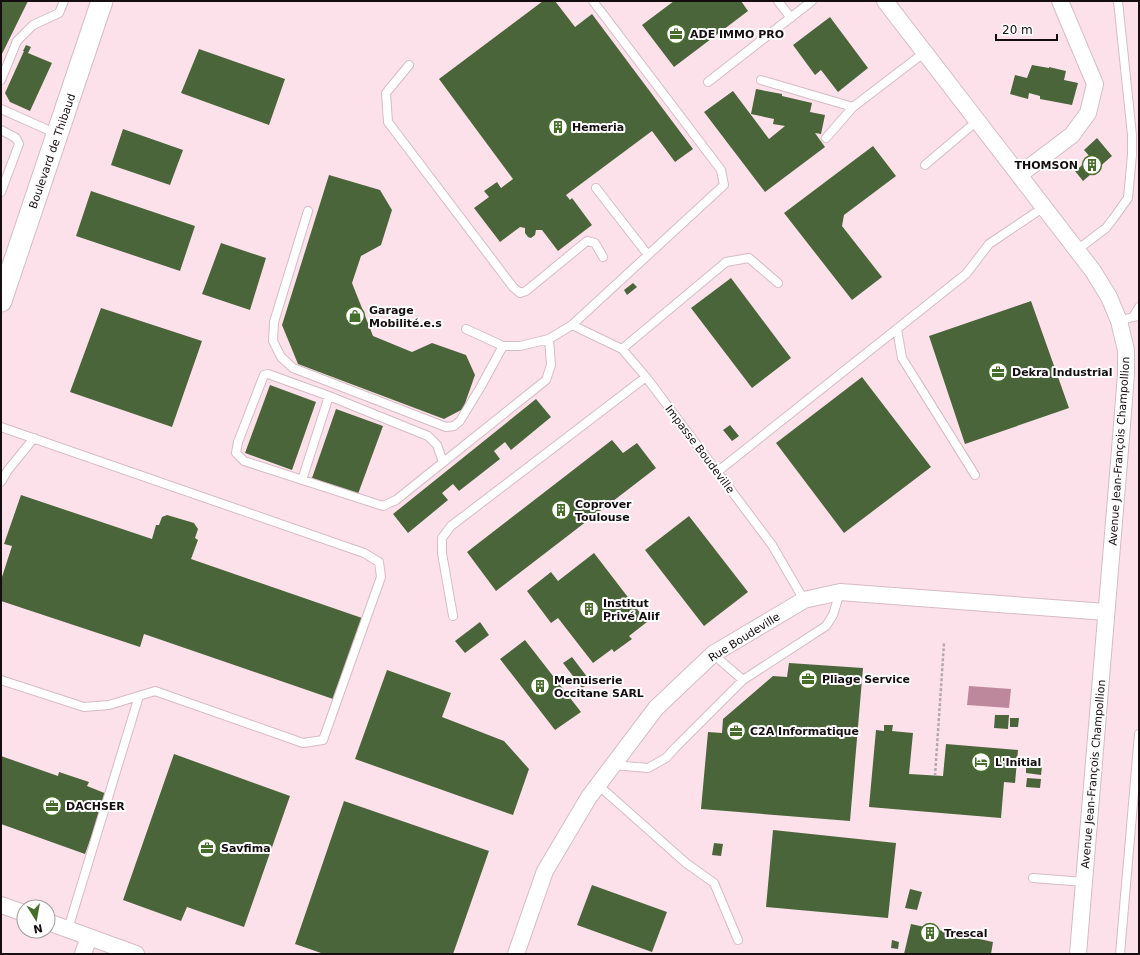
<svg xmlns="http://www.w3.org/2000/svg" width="1140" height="955" viewBox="0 0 1140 955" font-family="'DejaVu Sans',sans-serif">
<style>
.built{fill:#fde1ea;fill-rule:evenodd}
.water{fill:#be889c}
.building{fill:#4b653b}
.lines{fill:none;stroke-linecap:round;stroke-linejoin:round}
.service-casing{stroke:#d6bbc5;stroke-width:10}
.minor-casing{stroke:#d6bbc5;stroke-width:18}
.tertiary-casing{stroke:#d6bbc5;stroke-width:23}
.path{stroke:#b3a9ad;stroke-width:2.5;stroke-dasharray:3 2;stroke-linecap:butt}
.service{stroke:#fff;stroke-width:8}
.minor{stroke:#fff;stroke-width:16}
.tertiary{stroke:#fff;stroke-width:21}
.labels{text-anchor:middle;stroke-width:4;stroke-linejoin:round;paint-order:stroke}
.poi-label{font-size:11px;font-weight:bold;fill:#150d10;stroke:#fff;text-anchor:start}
.street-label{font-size:11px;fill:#150d10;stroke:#fff}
</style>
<rect width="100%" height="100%" fill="#fef3f7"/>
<path class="built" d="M1 1H1139V954H1ZM24 907H48V931H24Z"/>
<path class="water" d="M969 686 1011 689 1009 708 967 705Z"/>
<path class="building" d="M1 1H28L1 56Z
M543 1H555L575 27 592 14 693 149 675 162 652 131 566 195 570 200 572 198 592 225 558 251 542 230H536L535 235 531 238 528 237 525 233V228L520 227 500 242 474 208 489 197 484 191 497 182 501 188 513 179 439 79Z
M674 1H741L748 11 674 67 642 25Z
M830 17 868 68 838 92 821 70 815 75 793 45Z
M26 45 31 47 28 53 52 63 30 111 10 102 5 93 24 51H23Z
M199 49 285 79 269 125 181 93Z
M1032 65 1049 68V67L1066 71 1064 80 1078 83 1072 105 1040 99V96L1029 93 1028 99 1010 94 1015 75 1027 78Z
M756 89 782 94V96L812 103 810 112 825 115 821 134 815 133 825 147 765 192 704 112 733 91 769 139 785 126 773 124 774 119 751 114Z
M123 129 183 150 170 185 111 165Z
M1097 138 1112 156 1083 181 1075 171 1091 158 1084 150Z
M873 146 896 176 844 215 842 226 882 277 852 300 784 213Z
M329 175 380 190 392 210 381 245 361 256 352 283 373 336 412 352 432 343 466 355 475 375 463 409 444 419 298 364 282 325Z
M91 191 195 226 180 271 76 236Z
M221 243 266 258 250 310 202 294Z
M731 278 791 358 752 388 691 308Z
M633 283 637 287 627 295 624 290Z
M1031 301 1069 408 965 444 929 336Z
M101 308 202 341 172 427 70 392Z
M862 377 931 467 844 533 776 443Z
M270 385 316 402 292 470 245 453Z
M536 399 551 417 511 450 505 442 494 451 500 459 459 491 453 484 442 493 448 500 408 533 393 514Z
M336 409 383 426 358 494 312 478Z
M730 425 739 436 732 441 723 430Z
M612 440 623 453 637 443 656 468 496 591 467 552Z
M21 495 152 539 156 525H159L162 517 167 515 194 523 198 529 195 538 198 540 191 559 362 618 333 699 144 634 140 647 1 601V580L12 546 4 544Z
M689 516 748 592 704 626 645 550Z
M594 553 647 622 629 636 632 639 614 652 612 649 593 663 558 618 551 623 527 591 551 572 558 581Z
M480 622 489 635 465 653 455 641Z
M525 640 581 712 555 730 500 659Z
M572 657 591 682 582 688 563 663Z
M789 663 863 668 850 821 701 809 708 732 722 733 723 719 773 676 787 677Z
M387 670 451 693 442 717 504 741 529 769 513 815 355 759Z
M995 715H1009L1008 729 994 728Z
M1010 718H1019L1018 727H1010Z
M884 725H893L892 731 913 733 909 774 943 776 946 744 1018 750 1015 783 1004 782 1001 818 869 807 876 730 884 731Z
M174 754 290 796 244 927 187 907 181 921 123 900Z
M1 756 58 776 59 772 89 782 87 786 107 794 85 854 1 824Z
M1026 766H1042L1041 775 1026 773Z
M1027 778 1041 779 1040 788 1026 787Z
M344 801 489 851 453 954H324L295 944Z
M773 830 896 843 888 918 766 907Z
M714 843 723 844 721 856 712 855Z
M592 885 667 912 652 952 577 925Z
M910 889 922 892 917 910 905 908Z
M911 924 993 942 991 954H904Z
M892 940 899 942 898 949 891 948Z"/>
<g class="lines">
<g class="service-casing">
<path id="service" d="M778 1 791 18
M409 65 386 93 388 122 513 287 520 293 526 291 587 241 595 243 603 257
M1 80 17 41 33 25 59 13 64 1
M761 80 853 107
M708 82 812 1
M1 109 57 134
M1 130 16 138 19 144 1 192
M826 138 853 107 925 52
M925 165 977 121
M596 188 648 255
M308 211 274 322 273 341 281 357 293 368 446 427 454 426 460 421 480 388 503 346
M1077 250 1106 228 1113 219 1128 198 1132 155V135L1118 1
M1133 317 1139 307
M1119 321 1133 317 1139 316
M572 325 622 349 646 377 772 545 804 600
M466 329 503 346H520L549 339 572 325 724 185 721 170 593 1
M897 329 902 358 975 475
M622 349 726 262 749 258 778 283
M1 427 364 553 379 562 381 577 323 740 303 743 155 691 109 705 84 707 1 680
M443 462 437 445 428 436 329 396 268 374 264 375 238 442 236 453 244 461 383 506 396 500 546 380 551 365 549 339
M717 472 966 274 989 244 1044 207
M302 480 329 396
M1 482 8 470 34 438
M453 616 442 553V538L451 526 646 377
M713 654 743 680
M613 765 648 768 666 758 676 747 743 680 826 626 833 615 840 592
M598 785 686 863 714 883 738 940
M1033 878 1084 882
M68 929 139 696
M1120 954 1139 734"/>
</g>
<g class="minor-casing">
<path id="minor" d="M885 1 1093 271 1109 297 1119 321 1126 350V374L1120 450 1078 954
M1019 175 1072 135 1088 113 1095 84 1060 1
M1 905 24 913
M48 922 136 954
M83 954 89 937
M516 954 545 871 589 797 656 708 713 654 804 600 840 592 1106 612"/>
</g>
<g class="tertiary-casing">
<path id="tertiary" d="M1 301 102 1"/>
</g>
<path class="path" d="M935 776 944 643"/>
<use href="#service" class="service"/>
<use href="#minor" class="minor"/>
<use href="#tertiary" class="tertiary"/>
</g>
<defs>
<g id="office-ring" transform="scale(1)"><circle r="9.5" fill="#fff" stroke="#466e2a" stroke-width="1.5"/><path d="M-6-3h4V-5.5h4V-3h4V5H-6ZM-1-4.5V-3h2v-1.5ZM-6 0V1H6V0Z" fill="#466e2a"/></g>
<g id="building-ring" transform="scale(1)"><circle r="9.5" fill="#fff" stroke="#466e2a" stroke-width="1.5"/><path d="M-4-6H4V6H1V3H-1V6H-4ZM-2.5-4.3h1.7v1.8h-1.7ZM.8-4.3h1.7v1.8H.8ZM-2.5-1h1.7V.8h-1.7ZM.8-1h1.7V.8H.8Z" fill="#466e2a"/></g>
<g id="shop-ring" transform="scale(1)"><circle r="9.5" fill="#fff" stroke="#466e2a" stroke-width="1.5"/><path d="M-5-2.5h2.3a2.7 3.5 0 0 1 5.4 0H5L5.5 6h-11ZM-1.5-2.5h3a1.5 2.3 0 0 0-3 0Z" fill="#466e2a"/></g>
<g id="hotel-ring" transform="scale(1)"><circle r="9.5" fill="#fff" stroke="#466e2a" stroke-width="1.5"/><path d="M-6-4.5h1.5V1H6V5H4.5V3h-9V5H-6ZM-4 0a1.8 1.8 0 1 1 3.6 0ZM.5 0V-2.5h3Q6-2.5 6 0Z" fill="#466e2a"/></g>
</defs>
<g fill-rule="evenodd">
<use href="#office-ring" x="676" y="34"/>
<use href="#building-ring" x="558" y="127"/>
<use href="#building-ring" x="1092" y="165"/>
<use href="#shop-ring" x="355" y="316"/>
<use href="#office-ring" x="998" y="372"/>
<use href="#building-ring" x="561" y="510"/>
<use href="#building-ring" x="589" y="609"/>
<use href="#office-ring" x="808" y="679"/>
<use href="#building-ring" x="540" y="686"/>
<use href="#office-ring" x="736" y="731"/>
<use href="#hotel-ring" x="981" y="762"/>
<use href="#office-ring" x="52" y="806"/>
<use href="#office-ring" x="207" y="848"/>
<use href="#building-ring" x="930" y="933"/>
</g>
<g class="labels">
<g class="poi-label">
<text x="690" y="38">ADE IMMO PRO</text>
<text x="572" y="131">Hemeria</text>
<text x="1078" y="169" text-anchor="end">THOMSON</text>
<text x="369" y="314">Garage<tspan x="369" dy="13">Mobilité.e.s</tspan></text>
<text x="1012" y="376">Dekra Industrial</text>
<text x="575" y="508">Coprover<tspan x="575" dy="13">Toulouse</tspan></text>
<text x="603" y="607">Institut<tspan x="603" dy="13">Privé Alif</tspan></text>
<text x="822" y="683">Pliage Service</text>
<text x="554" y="684">Menuiserie<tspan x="554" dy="13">Occitane SARL</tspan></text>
<text x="750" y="735">C2A Informatique</text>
<text x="995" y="766">L'Initial</text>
<text x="66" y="810">DACHSER</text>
<text x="221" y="852">Savfima</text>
<text x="944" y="937">Trescal</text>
</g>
<g class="street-label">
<text transform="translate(52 151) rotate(-71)" y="4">Boulevard de Thibaud</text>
<text transform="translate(700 449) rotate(53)" y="4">Impasse Boudeville</text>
<text transform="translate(1119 451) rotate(-86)" y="4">Avenue Jean-François Champollion</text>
<text transform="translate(744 637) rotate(-32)" y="4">Rue Boudeville</text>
<text transform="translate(1093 774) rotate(-85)" y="4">Avenue Jean-François Champollion</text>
</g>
</g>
<rect width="1140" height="955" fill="none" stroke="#150d10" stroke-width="4"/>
<g transform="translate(36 919) rotate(169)"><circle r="19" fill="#ffffff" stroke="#a19e9f"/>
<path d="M0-3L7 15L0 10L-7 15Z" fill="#466e2a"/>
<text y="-6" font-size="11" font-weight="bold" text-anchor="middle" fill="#150d10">N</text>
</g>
<path d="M996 34v6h61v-6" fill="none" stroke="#150d10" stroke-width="2"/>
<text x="1002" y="34" font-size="12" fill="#150d10" stroke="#ffffff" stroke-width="3" paint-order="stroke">20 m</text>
</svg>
